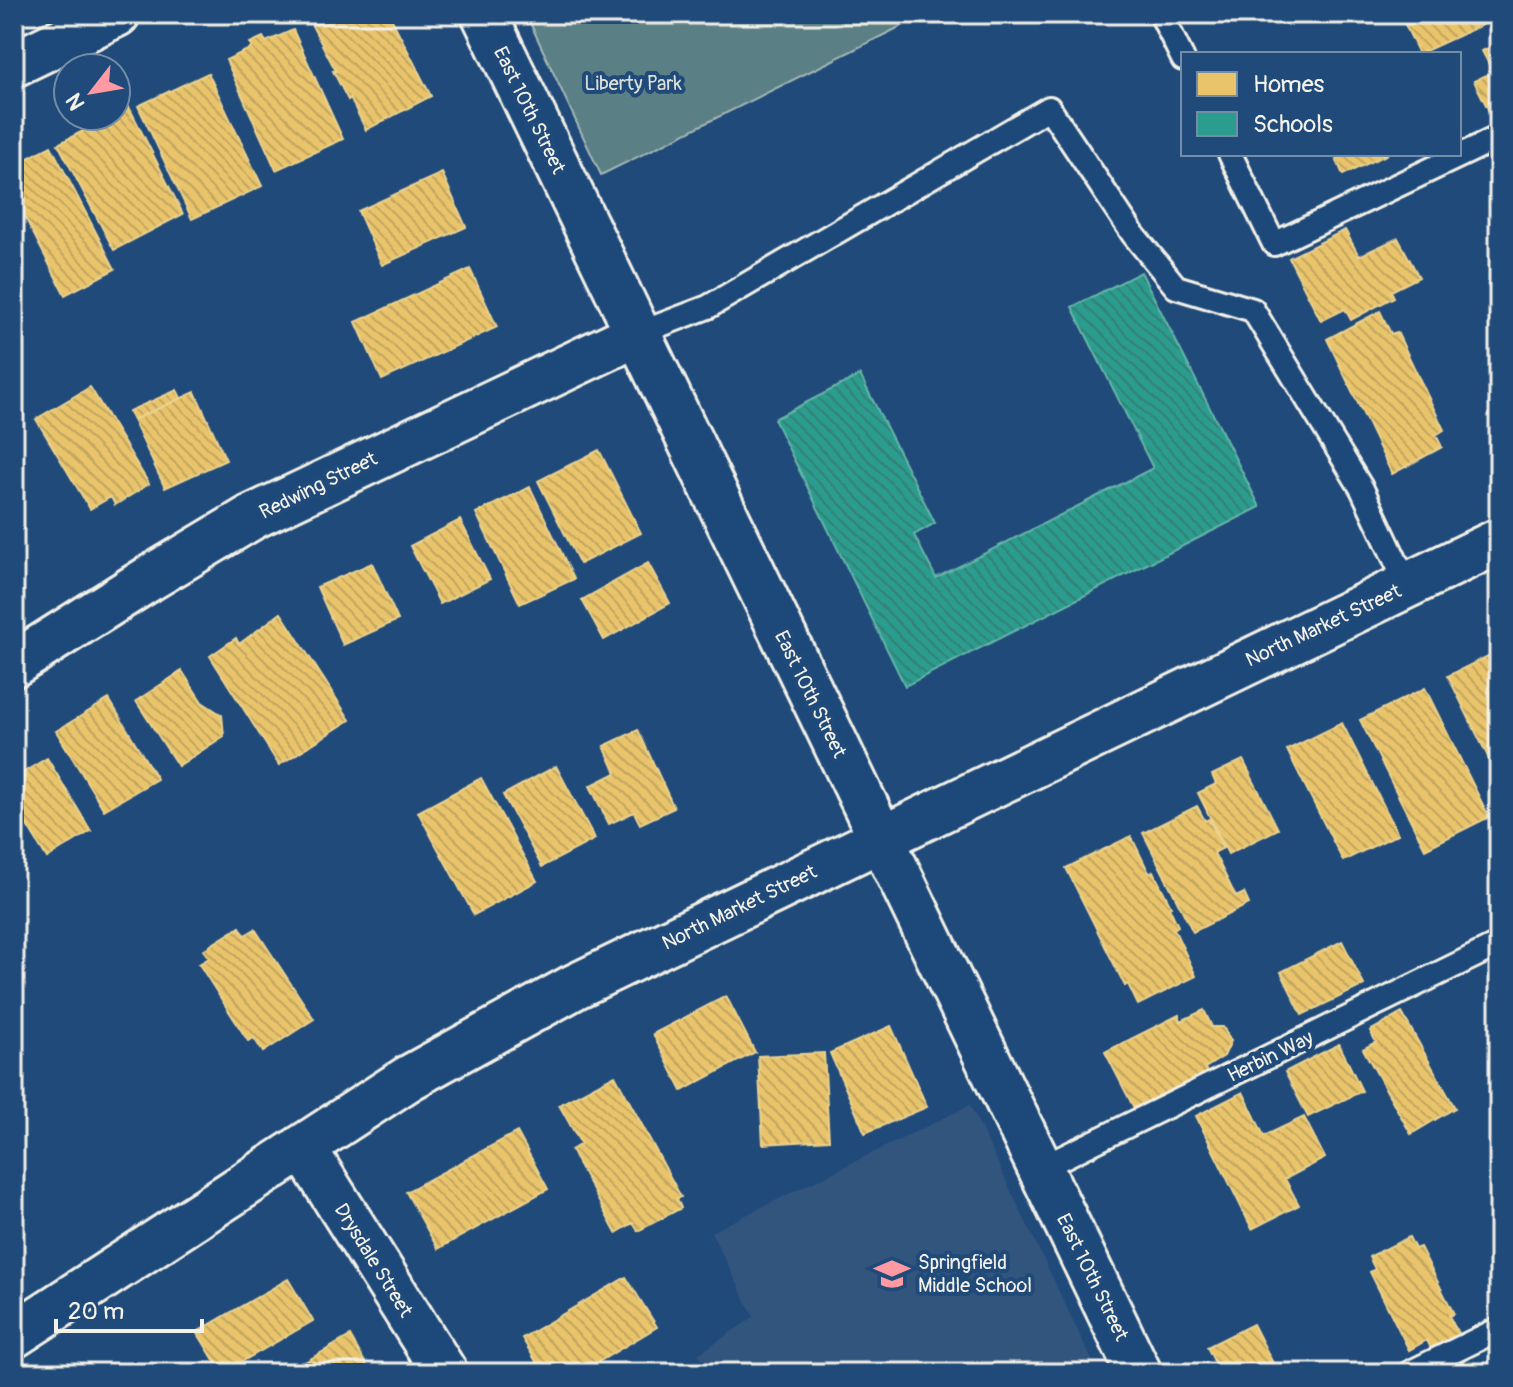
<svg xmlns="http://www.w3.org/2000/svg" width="1513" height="1387" viewBox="0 0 1513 1387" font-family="Pangolin,sans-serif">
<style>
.built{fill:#33547e}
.park{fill:#5a7f84;stroke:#a7b8b6;stroke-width:2}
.homes{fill:url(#homes-back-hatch);stroke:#ecd290;stroke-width:2}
.schools{fill:url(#schools-back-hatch);stroke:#67b6aa;stroke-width:2}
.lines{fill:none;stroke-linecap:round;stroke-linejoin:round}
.service-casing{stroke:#f4f1e8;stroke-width:28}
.minor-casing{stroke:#f4f1e8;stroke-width:50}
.tertiary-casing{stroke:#f4f1e8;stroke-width:50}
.service{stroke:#1f4a7a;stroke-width:22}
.minor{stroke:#1f4a7a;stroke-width:44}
.tertiary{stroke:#1f4a7a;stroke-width:44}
.labels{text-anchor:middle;stroke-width:8;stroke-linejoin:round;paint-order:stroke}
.park-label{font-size:20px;fill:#dde0d9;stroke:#1f4a7a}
.street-label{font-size:20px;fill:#f4f1e8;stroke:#1f4a7a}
.poi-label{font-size:20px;fill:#f4f1e8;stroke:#1f4a7a;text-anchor:start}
</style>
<defs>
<pattern id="homes-back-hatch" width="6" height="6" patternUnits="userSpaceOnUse" patternTransform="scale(2)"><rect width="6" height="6" fill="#e9c46a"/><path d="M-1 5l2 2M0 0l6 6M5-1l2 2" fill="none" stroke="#c1a561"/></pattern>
<pattern id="schools-back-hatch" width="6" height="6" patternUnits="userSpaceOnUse" patternTransform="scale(2)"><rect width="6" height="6" fill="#2a9d8f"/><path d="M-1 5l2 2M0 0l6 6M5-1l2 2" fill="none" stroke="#357f75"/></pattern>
</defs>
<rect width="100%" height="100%" fill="#1f4a7a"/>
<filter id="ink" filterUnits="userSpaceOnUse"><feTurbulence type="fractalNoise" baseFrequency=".0125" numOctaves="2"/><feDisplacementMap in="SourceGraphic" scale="16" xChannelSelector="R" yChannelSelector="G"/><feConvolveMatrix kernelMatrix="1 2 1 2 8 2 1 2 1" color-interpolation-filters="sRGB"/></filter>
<g filter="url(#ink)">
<path class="built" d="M970 1105 1098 1373H712L698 1354 754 1317 711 1232Z"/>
<path class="park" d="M526 14H926L601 175Z"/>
<path class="homes" d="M321 14H389L431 96 366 130 350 98 348 100 333 71H336L309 20Z
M1400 14H1499V17L1419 54Z
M293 30 343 139 276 170 226 60 252 48 250 43 263 37 266 42Z
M1499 43V112L1491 115 1474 81 1493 72 1482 51Z
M208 73 262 186 192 219 138 106Z
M129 107 183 214 114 250 58 144Z
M51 146 115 269 65 295 14 196V165Z
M1334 154H1388L1343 175Z
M442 173 466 227 382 265 358 211Z
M1345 230 1359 256 1398 238 1419 277 1391 291 1394 297 1351 320 1345 309 1321 321 1289 258Z
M470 269 497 327 382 380 356 322Z
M1380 311 1391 334 1397 332 1444 430 1436 435 1442 447 1392 474 1327 339Z
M90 387 149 484 115 505 111 497 90 509 36 419Z
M177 390 181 398 133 420 129 411Z
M195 392 226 460 165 488 133 420Z
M599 450 641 533 580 564 538 481Z
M530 487 574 579 520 604 476 513Z
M460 520 490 579 440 604 410 546Z
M372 563 398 620 343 645 317 587Z
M648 563 670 603 604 640 582 600Z
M281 613 350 720 279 765 210 656 236 638 239 644Z
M1494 653 1499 662V779L1448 676Z
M182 671 202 702 222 715 224 736 178 766 136 701Z
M1425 688 1489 817 1425 849 1360 720Z
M109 699 157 779 104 810 56 731Z
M1342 723 1398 834 1343 861 1287 750Z
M638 730 674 808 640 824 634 812 609 824 590 786 616 773 604 746Z
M47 758 91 831 47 858 14 804V778Z
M1243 760 1278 829 1228 854 1198 793 1216 784 1212 775Z
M556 766 595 839 542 867 503 795Z
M481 778 537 881 474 915 418 812Z
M1197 806 1205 821 1209 819 1223 848 1214 853 1236 897 1244 893 1249 904 1193 932 1143 833Z
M1131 836 1149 873 1153 871 1171 906 1169 907 1178 926 1174 929 1196 976 1138 1005 1128 984 1125 986 1066 868Z
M240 927 245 935 255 929 314 1019 263 1052 254 1038 248 1041 199 964 209 958 203 950Z
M1342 941 1364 985 1302 1015 1281 972Z
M726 996 755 1052 682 1091 653 1034Z
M1204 1010 1212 1027H1223L1231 1041 1224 1056 1205 1068 1209 1077 1137 1114 1105 1052 1179 1015 1181 1021Z
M1402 1013 1455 1108 1411 1134 1363 1049 1376 1042 1370 1031Z
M891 1026 927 1107 865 1133 830 1053Z
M1339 1044 1362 1091 1308 1117 1285 1072Z
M824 1053 829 1140 763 1144 758 1056Z
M615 1075 681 1197 677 1199 681 1208 638 1231 633 1223 616 1233 571 1150 581 1144 559 1105Z
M1243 1092 1264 1136 1304 1117 1325 1158 1285 1179 1299 1205 1252 1229 1196 1116Z
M517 1132 548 1189 438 1249 406 1192Z
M1409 1237 1415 1249 1420 1247 1454 1314 1449 1316 1460 1337 1432 1351 1427 1340 1409 1350 1370 1272 1375 1269 1369 1257Z
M626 1277 657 1327 580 1373H543L522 1338Z
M288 1279 313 1321 222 1373 197 1332Z
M1253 1324 1278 1373H1220L1207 1347Z
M350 1336 371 1373H286Z"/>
<path class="schools" d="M1141 272 1260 507 905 686 774 419 860 375 935 523 914 535 936 578 1153 468 1072 307Z"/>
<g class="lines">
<g class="service-casing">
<path id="service" d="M1161 14 1183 59
M1230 154 1274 244 1499 137
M637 334 708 307 1049 108 1133 234 1176 287 1253 310 1362 489 1407 585
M1041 1168 1499 944
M1409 1373 1499 1329"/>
</g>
<g class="minor-casing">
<path id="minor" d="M484 14 1139 1373
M14 664 150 578 252 517 637 334
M303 1147 445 1373
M14 1335 409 1078 574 987 1499 541"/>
</g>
<g class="tertiary-casing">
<path id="tertiary" d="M14 64 117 14"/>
</g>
<use href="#service" class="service"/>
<use href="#minor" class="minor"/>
<use href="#tertiary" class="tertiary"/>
</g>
</g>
<defs>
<g id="school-bare" transform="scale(2.76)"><path d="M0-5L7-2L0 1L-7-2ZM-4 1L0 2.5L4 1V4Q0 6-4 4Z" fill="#ff9aa2" stroke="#1f4a7a" stroke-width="2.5" paint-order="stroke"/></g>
</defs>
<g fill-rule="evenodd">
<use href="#school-bare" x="892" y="1274"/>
</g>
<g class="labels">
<g class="park-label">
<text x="633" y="90">Liberty Park</text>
</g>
<g class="street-label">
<text transform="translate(530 110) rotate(64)" y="7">East 10th Street</text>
<text transform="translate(318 485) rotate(-26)" y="7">Redwing Street</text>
<text transform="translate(1323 625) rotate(-25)" y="7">North Market Street</text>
<text transform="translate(811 694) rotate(64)" y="7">East 10th Street</text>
<text transform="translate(739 907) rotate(-26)" y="7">North Market Street</text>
<text transform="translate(1270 1056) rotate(-26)" y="7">Herbin Way</text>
<text transform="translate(374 1260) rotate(58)" y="7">Drysdale Street</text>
<text transform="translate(1093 1277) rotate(64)" y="7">East 10th Street</text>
</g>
<g class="poi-label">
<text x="918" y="1269">Springfield<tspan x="918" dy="23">Middle School</tspan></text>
</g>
</g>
<rect width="1513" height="1387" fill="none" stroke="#1f4a7a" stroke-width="48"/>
<rect x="24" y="24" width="1465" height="1339" fill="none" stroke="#f4f1e8" stroke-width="3" filter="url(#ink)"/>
<rect x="1181" y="52" width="280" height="104" fill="#1f4a7a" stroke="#748da6" stroke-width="2"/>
<rect x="1197" y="72" width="40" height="24" fill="#e9c46a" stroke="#748da6" stroke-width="2"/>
<text x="1253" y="92" font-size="24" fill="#f4f1e8">Homes</text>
<rect x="1197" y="112" width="40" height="24" fill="#2a9d8f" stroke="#748da6" stroke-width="2"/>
<text x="1253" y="132" font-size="24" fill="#f4f1e8">Schools</text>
<g transform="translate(92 92) rotate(239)"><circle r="38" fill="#1f4a7a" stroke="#748da6" stroke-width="2"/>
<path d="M0-6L14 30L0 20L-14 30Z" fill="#ff9aa2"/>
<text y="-12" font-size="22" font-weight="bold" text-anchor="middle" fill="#f4f1e8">N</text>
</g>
<path d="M56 1319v12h146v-12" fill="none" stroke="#f4f1e8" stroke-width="4"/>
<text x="68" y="1319" font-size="24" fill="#f4f1e8" stroke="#1f4a7a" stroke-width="6" paint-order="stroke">20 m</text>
</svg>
